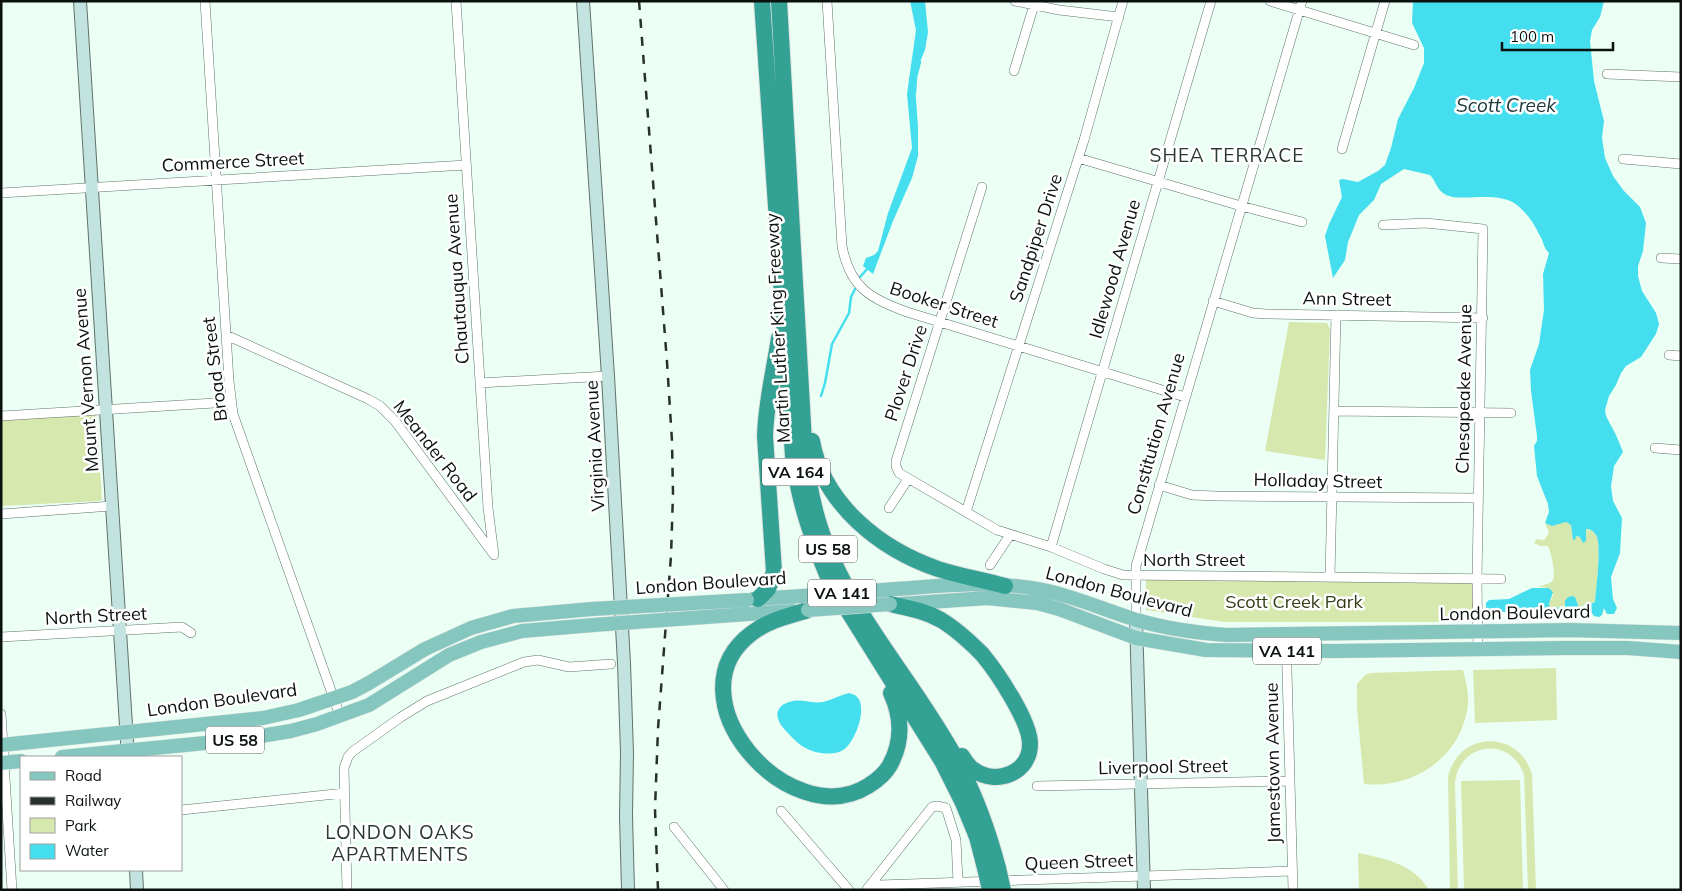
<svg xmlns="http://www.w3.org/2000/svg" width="1682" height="891" viewBox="0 0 1682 891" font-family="Mulish,sans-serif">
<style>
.green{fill:#d7e8af}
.water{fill:#45deee}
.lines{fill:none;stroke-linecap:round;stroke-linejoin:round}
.stream{stroke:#45deee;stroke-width:2.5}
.street-casing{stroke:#61736a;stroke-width:10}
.secondary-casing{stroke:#61736a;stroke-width:14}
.primary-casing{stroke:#e2e2e2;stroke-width:15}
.highway-casing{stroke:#e2e2e2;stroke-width:18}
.street{stroke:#fff;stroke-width:9}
.secondary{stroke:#c2e3df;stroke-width:12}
.primary{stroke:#85c7bf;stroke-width:14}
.highway{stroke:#34a195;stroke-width:16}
.rail{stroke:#28302c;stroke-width:2.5;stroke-dasharray:9 9;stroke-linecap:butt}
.primary-bridge-casing{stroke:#e2e2e2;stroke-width:15;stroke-linecap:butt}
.highway-bridge-casing{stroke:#e2e2e2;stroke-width:18;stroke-linecap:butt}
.primary-bridge{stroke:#85c7bf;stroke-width:14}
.highway-bridge{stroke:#34a195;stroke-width:16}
.labels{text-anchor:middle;stroke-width:5;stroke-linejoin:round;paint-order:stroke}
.shield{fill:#fff;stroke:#545856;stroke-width:1}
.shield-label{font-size:16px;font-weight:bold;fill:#0a110e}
.street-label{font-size:18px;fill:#0a110e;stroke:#fff}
.park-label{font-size:18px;fill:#333d15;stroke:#fff}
.water-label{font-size:19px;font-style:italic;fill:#20393c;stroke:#fff}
.neighbourhood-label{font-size:19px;letter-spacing:1px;fill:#293831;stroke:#fff}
</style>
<rect width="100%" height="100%" fill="#ebfff5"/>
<path class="green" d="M1289 322 1327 323 1330 329 1325 460 1265 451Z
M96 412 102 499 100 501 1 506V418Z
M1562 522H1566L1571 525 1573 539 1576 536 1586 540V529C1590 529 1593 531 1596 535 1602 543 1596 589 1595 602L1586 604 1579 608 1575 598C1567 605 1561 609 1550 608L1549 604 1553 595 1549 588 1538 587C1542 585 1551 584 1553 580 1556 574 1551 552 1548 546H1540L1534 543 1537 539 1544 540 1549 533 1545 523 1552 526Z
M1146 579 1469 583 1475 587 1474 619 1468 622H1224L1146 610Z
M1556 668 1557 720 1475 723 1473 670Z
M1463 670C1466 681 1469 693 1468 704 1468 709 1466 714 1465 719 1453 763 1408 789 1364 784L1357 709V684L1365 675 1370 673Z
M1489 741C1511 742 1525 753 1532 774L1536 890H1528L1524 775C1511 735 1458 742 1455 784L1458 890H1450L1448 776C1454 755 1467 743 1489 741Z
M1520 780 1523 890H1464L1461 781Z
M1358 853C1385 858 1415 865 1429 890H1359Z"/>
<path class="water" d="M910 1H925L928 32 925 50 917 69 915 83 918 128V156L912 178 893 221 873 274 863 266 866 258 874 255 878 251 888 213 912 148 907 94 916 30Z
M1413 1H1604L1600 17 1592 30 1590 41 1594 81 1604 121 1602 138 1605 158 1613 176 1624 191 1640 207 1646 223 1643 251 1638 266V276L1642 291 1656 313 1659 324 1656 334 1641 357 1626 366 1621 373 1616 385 1609 396 1605 410 1606 416 1616 435 1623 452 1614 466 1611 486 1613 501 1622 518 1620 553 1611 577 1613 599 1617 608 1614 614H1607L1604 608 1602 615 1599 617 1594 616 1588 608 1585 609 1584 616H1578L1570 611 1512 612H1491L1486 609V603L1489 600 1509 599 1532 588H1549L1553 592 1549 604 1550 608 1565 607V601L1568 597 1572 596 1575 597 1579 608 1595 602C1596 589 1602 543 1596 535 1593 531 1591 529 1586 529V541L1583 543 1580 537 1576 536 1575 540H1573L1571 525 1566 522 1552 526 1545 523 1549 512 1548 504 1537 476 1534 446 1537 441V436L1531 391 1530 370 1539 344 1544 310 1543 274 1549 253C1543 247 1544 242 1540 236 1534 223 1526 211 1514 203 1493 190 1456 204 1443 193 1437 189 1435 180 1430 175L1404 169 1381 184 1374 200 1359 215 1348 242 1345 260 1333 278 1325 236 1329 224 1342 197 1339 180 1343 179 1358 182 1378 171 1385 165 1391 148 1398 119 1414 88 1424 63V48L1412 23Z
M849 693C851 694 854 694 856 696 869 706 855 743 843 750 837 754 828 754 821 753 805 751 796 742 786 731 774 719 773 705 793 701 803 699 813 704 823 702 832 700 840 695 849 693Z"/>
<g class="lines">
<path class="stream" d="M915 93 916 77 920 62
M860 277 868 268
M821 396 825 383 832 344 849 313 851 297 855 289"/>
<g class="street-casing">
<path id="street" d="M205 1 229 381 233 414 340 716
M456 1 488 508 494 555
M827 1 842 246C850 288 870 298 907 312L1185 397
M1015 1 1059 10 1119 17
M1270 1 1414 45
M1014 71 1034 5
M1607 74 1681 77
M1342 149 1385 1
M1078 158 1241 206 1302 222
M1623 159 1681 164
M982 187 896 461V466L899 473 997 530 1051 547 1104 569 1123 575 1501 579
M1 193 466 165
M1383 225 1426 223 1483 229 1477 579 1478 650
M1661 258 1681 259
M1213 301 1253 313 1266 314 1483 318
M226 335 368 399 380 406 395 421 492 552
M1669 355 1681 356
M480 383 608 376
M1334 411 1511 413
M1 416 231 402
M1655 448 1681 450
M1159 485 1192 495 1216 496 1478 498
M889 508 908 479
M966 512 1084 140 1123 1
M1 514 112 506
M1051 547 1211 1
M990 565 1010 535
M1330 577 1336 315
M1136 620V566L1302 1
M1286 635 1293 890
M1 637 182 627 191 633
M1 714 12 890
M1037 786 1290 781
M181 810 345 793
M781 811 849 890
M674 827 724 890
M868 888 879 885 1292 871
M867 889 932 807 937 806 946 808 956 840 958 882
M347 890 344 768 348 757 352 752 401 717 427 701 524 662 538 660 569 667 611 664"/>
</g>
<g class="secondary-casing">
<path id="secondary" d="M80 1 128 757
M583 1 608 376 624 663 627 753 626 816 628 890
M1136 620 1144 890
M136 870 137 890"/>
</g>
<g class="primary-casing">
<path id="primary" d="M883 590C932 587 982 580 1031 588 1070 594 1101 609 1137 620 1167 629 1197 633 1227 635L1569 630 1681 633
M753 599 802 596
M901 604 987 598 1037 603 1059 609 1136 638 1206 650 1335 651 1565 648H1628L1681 652
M748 614 793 611
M1 745 263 718 299 710 352 692 369 683 425 649 471 628 513 616 592 609
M62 757 236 740 291 731 317 724 369 705 449 655 481 642 522 631 593 625
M1 763 21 761"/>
</g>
<g class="highway-casing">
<path id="highway" d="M762 1 793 456C799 503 812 539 830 582L942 761 963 803 977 837 985 868
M779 1 804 442C807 480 815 521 831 556 863 629 918 689 956 759 975 794 988 830 998 868
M812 441C823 504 880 549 938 569 960 576 983 580 1005 586
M758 599 768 589 774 572 765 436C766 402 774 371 779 338
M890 604C908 608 925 611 941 620 956 629 970 642 982 654 997 672 1030 721 1030 744 1030 773 996 786 974 770 969 767 965 761 962 756
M808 610C789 616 769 620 752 633 667 696 789 835 868 786 876 781 885 774 890 765 903 741 902 717 891 693"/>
</g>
<use href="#street" class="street"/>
<use href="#secondary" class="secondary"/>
<use href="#primary" class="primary"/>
<use href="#highway" class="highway"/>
<path class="rail" d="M639 1 667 362 672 441 673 494 671 556 658 729 655 809 658 890"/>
<g class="primary-bridge-casing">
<path id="primary-bridge" d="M802 596 883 590
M592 609 747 600
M808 610 890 604
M593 625 748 614"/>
</g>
<g class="highway-bridge-casing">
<path id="highway-bridge" d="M985 868 990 890
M998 868 1003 890"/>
</g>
<use href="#primary-bridge" class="primary-bridge"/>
<use href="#highway-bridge" class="highway-bridge"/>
</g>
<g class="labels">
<g class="shield">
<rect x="762" y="458.5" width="68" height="27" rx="4"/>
<rect x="799" y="535.5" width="58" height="27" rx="4"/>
<rect x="808" y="579.5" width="68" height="27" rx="4"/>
<rect x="1253" y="637.5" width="68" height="27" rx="4"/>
<rect x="206" y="726.5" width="58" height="27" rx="4"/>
</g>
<g class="shield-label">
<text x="796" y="478">VA 164</text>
<text x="828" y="555">US 58</text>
<text x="842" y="599">VA 141</text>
<text x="1287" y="657">VA 141</text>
<text x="235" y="746">US 58</text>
</g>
<g class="street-label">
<text transform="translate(233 162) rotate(-3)" y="6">Commerce Street</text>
<text transform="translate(1036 238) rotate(-72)" y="6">Sandpiper Drive</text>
<text transform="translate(1115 269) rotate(-74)" y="6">Idlewood Avenue</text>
<text transform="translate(457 279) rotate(-94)" y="6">Chautauqua Avenue</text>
<text transform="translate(1347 299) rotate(1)" y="6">Ann Street</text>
<text transform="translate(944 305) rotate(18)" y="6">Booker Street</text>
<text transform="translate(778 328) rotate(-93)" y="6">Martin Luther King Freeway</text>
<text transform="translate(215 369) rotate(-97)" y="6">Broad Street</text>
<text transform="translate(906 373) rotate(-72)" y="6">Plover Drive</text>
<text transform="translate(86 380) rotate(-94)" y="6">Mount Vernon Avenue</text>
<text transform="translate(1464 389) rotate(-89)" y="6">Chesapeake Avenue</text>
<text transform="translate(1156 434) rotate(-74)" y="6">Constitution Avenue</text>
<text transform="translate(595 446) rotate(-93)" y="6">Virginia Avenue</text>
<text transform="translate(435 451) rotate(52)" y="6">Meander Road</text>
<text transform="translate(1318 481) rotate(1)" y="6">Holladay Street</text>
<text x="1194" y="566">North Street</text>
<text transform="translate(711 583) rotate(-4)" y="6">London Boulevard</text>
<text transform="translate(1119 592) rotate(15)" y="6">London Boulevard</text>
<text transform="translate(1515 613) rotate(-1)" y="6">London Boulevard</text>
<text transform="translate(96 616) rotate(-3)" y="6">North Street</text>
<text transform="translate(222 700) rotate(-8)" y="6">London Boulevard</text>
<text transform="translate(1273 763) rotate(-91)" y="6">Jamestown Avenue</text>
<text transform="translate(1163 767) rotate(-1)" y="6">Liverpool Street</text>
<text transform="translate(1079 862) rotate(-2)" y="6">Queen Street</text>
</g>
<g class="park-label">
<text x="1294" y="608">Scott Creek Park</text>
</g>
<g class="water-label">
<text x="1506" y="112">Scott Creek</text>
</g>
<g class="neighbourhood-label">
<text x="1227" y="162">SHEA TERRACE</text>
<text x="400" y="839">LONDON OAKS<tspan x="400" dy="22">APARTMENTS</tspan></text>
</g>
</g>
<rect width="1682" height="891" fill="none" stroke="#0a110e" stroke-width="5"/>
<rect x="20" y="756" width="162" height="115" fill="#ffffff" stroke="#9da09f"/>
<rect x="30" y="772" width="25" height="8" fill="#85c7bf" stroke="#9da09f"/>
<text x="65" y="781" font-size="15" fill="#0a110e">Road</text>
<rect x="30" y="797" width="25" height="8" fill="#28302c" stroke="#9da09f"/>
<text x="65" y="806" font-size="15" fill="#0a110e">Railway</text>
<rect x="30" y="818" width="25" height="15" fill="#d7e8af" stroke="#9da09f"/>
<text x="65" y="831" font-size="15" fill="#0a110e">Park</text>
<rect x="30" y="844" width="25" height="15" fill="#45deee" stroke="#9da09f"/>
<text x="65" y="856" font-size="15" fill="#0a110e">Water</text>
<path d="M1502 42v8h111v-8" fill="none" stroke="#0a110e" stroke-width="2.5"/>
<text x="1510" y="42" font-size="15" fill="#0a110e" stroke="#ffffff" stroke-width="4" paint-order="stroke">100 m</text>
</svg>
